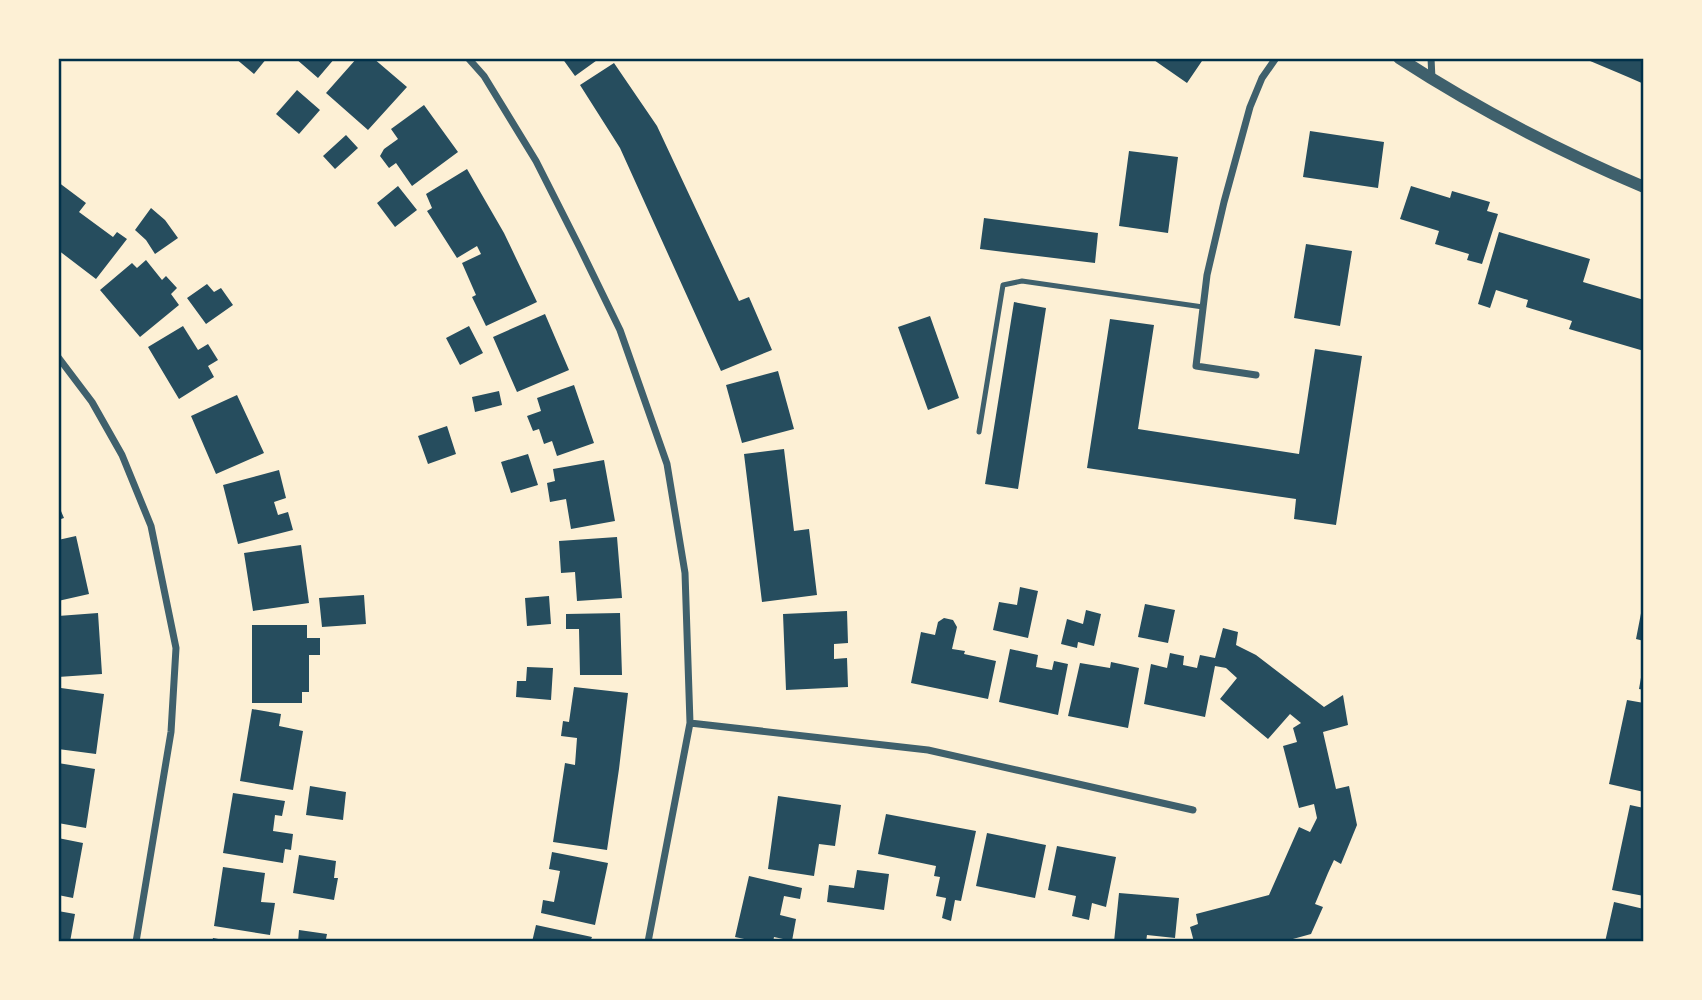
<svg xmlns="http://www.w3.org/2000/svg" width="1702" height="1000" viewBox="0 0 1702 1000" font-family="'PT Sans Narrow',sans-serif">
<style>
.building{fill:#264d5e}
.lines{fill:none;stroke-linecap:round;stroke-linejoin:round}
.service{stroke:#3f606c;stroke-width:5}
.minor{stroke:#3f606c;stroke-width:7}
.tertiary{stroke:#3f606c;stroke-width:12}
.neatline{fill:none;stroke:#003049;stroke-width:2.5}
</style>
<rect width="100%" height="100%" fill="#fdf0d5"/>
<path class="building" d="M235 58H267L254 74Z
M295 58H335L318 78Z
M357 58H373L407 87 368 130 326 93Z
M562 58H600L575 76Z
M1151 58H1204L1187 83Z
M1583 58H1644V84L1628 77Z
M614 63 657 126 739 301 749 297 772 350 721 371 620 148 580 85Z
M297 90 320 110 299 134 276 114Z
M424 105 458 152 412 186 396 163 389 168 380 156 384 149 398 139 391 129Z
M1310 131 1384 142 1378 188 1303 177Z
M346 135 358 148 335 169 323 156Z
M1129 151 1178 157 1168 233 1119 226Z
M467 169 504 233 537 302 486 326 472 297 476 295 462 263 481 254 477 246 457 258 427 211 432 208 426 194Z
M58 182 86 203 79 212 113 237 117 232 127 239 96 279 58 250Z
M398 186 417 210 395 227 377 203Z
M1411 186 1450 198 1452 191 1490 202 1487 211 1498 214 1482 264 1467 260 1469 254 1435 244 1439 231 1400 219Z
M151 208 165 220 178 238 155 254 146 240 135 230Z
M984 218 1098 233 1095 263 980 249Z
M1499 232 1590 259 1583 282 1644 300V351L1569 329 1572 321 1526 307 1528 300 1496 290 1490 308 1478 304Z
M1306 244 1352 251 1340 326 1294 318Z
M146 260 162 280 166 276 177 288 171 294 179 305 140 337 100 290 132 263 137 268Z
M207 284 214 292 221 288 233 305 206 324 187 298Z
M1014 302 1046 308 1018 489 985 484Z
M545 314 569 370 517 392 493 337Z
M930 316 959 398 928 410 898 327Z
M1110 319 1154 325 1138 429 1299 454 1315 349 1362 356 1336 525 1294 519 1296 499 1087 468Z
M183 326 198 350 208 344 218 360 208 366 214 377 179 399 148 347Z
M469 326 483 353 460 365 446 338Z
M778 371 794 429 742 443 726 385Z
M574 385 594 443 557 456 552 441 544 444 539 429 533 431 527 416 541 411 537 398Z
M499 391 502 405 475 412 472 397Z
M237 395 264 453 216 474 191 416Z
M447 426 456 454 428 464 418 436Z
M784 449 794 531 809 529 817 595 762 602 744 454Z
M528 454 538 485 511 493 501 462Z
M604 460 615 521 571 529 566 499 550 502 547 483 555 481 553 469Z
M279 470 286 498 274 502 278 515 288 512 293 530 238 544 223 485Z
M58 504 64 518 58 520Z
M76 536 89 594 58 601V540Z
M617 537 622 598 577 601 575 572 561 573 559 541Z
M301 545 309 603 253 611 244 553Z
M1020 587 1038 591 1028 638 993 630 999 602 1017 605Z
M364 595 366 624 322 627 319 598Z
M549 596 551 624 527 626 525 598Z
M1643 603H1644V641L1636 639Z
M1145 604 1175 610 1168 643 1138 637Z
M1086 610 1101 614 1094 646 1078 642 1077 648 1061 644 1067 619 1083 624Z
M847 611 848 643 834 644V659L847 658 848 687 786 690 783 614Z
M98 613 102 674 58 677V616Z
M620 613 622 675H580L579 629H566V614Z
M944 618 953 620 957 627 952 649 965 651 964 654 996 661 988 699 911 683 921 632 935 635 938 622Z
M252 625H307V638H320V655H309V692H302V703H252Z
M1223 628 1238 632 1236 645 1256 655 1324 707 1343 695 1348 725 1323 732 1336 789 1349 786 1357 825 1341 864 1334 860 1328 873 1315 904 1323 907 1311 934 1282 942H1194L1190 927 1198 924 1196 914 1269 895 1299 827 1310 832 1317 818 1314 804 1299 808 1283 746 1297 742 1293 728 1301 723 1290 714 1268 739 1220 699 1237 678 1226 668 1215 666 1205 717 1144 704 1151 664 1167 668 1170 653 1184 656 1183 665 1197 668 1200 655 1215 658Z
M1010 649 1038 655 1036 667 1052 670 1054 661 1068 664 1058 715 999 702Z
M1111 662 1139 668 1128 728 1068 716 1080 663 1110 668Z
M1643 666H1644V690L1639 689Z
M527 667 553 668 551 700 516 697 517 681H526Z
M574 687 628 693 619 769 607 850 553 842 565 763 575 765 577 738 561 736 563 721 569 722Z
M61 688 104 694 96 754 58 749V709Z
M1627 700 1644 703V792L1609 784Z
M252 709 281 714 279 726 303 731 293 790 240 781Z
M58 763 95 769 86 828 58 823Z
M310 786 346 792 343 820 306 815Z
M233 793 285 801 282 816 275 815 273 831 293 834 291 850 285 849 283 863 223 853Z
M778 796 841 805 835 846 819 844 814 876 768 869Z
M1630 805 1644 808V896L1612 890Z
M886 814 976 831 961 901 955 900 951 921 942 918 946 898 936 896 940 877 934 876 936 866 878 854Z
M987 833 1046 845 1035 898 976 886Z
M58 838 83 843 73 898 58 895Z
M1057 846 1116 857 1106 907 1092 903 1089 920 1072 916 1076 896 1048 890Z
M552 852 608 863 595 925 541 913 543 900 554 902 560 871 549 869Z
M299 855 336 861 334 878H338L334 900 293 893Z
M223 867 265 873 261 902 275 903 270 935 214 926Z
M857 870 889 874 884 910 827 902 829 885 854 888Z
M749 876 802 888 800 899 784 896 780 915 796 919 792 941 774 937 773 942H758L735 937Z
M1119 893 1179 898 1175 938 1147 935 1146 942H1114Z
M1614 902 1644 909V942H1605Z
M58 911 75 914 70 942H58Z
M536 925 592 937 590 942H532Z
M299 930 327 934 326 939 335 942H298Z
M213 938 229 941V942H212Z"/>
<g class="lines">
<path class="service" d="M979 432 1003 285 1022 281 1203 307"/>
<path class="minor" d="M468 58 484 76 536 161 580 248 620 330 667 464 685 573 690 723 648 942
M1431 58 1432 79
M58 357 92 402 122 455 151 526 176 648 171 732 136 942
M1256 375 1196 366 1207 275 1224 202 1250 107 1262 78 1276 58
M690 723 928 750 1193 810"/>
<path class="tertiary" d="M1399 58C1476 108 1559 151 1644 187"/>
</g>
<rect width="1702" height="1000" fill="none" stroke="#fdf0d5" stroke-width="119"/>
<rect x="60" y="60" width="1582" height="880" class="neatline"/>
</svg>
